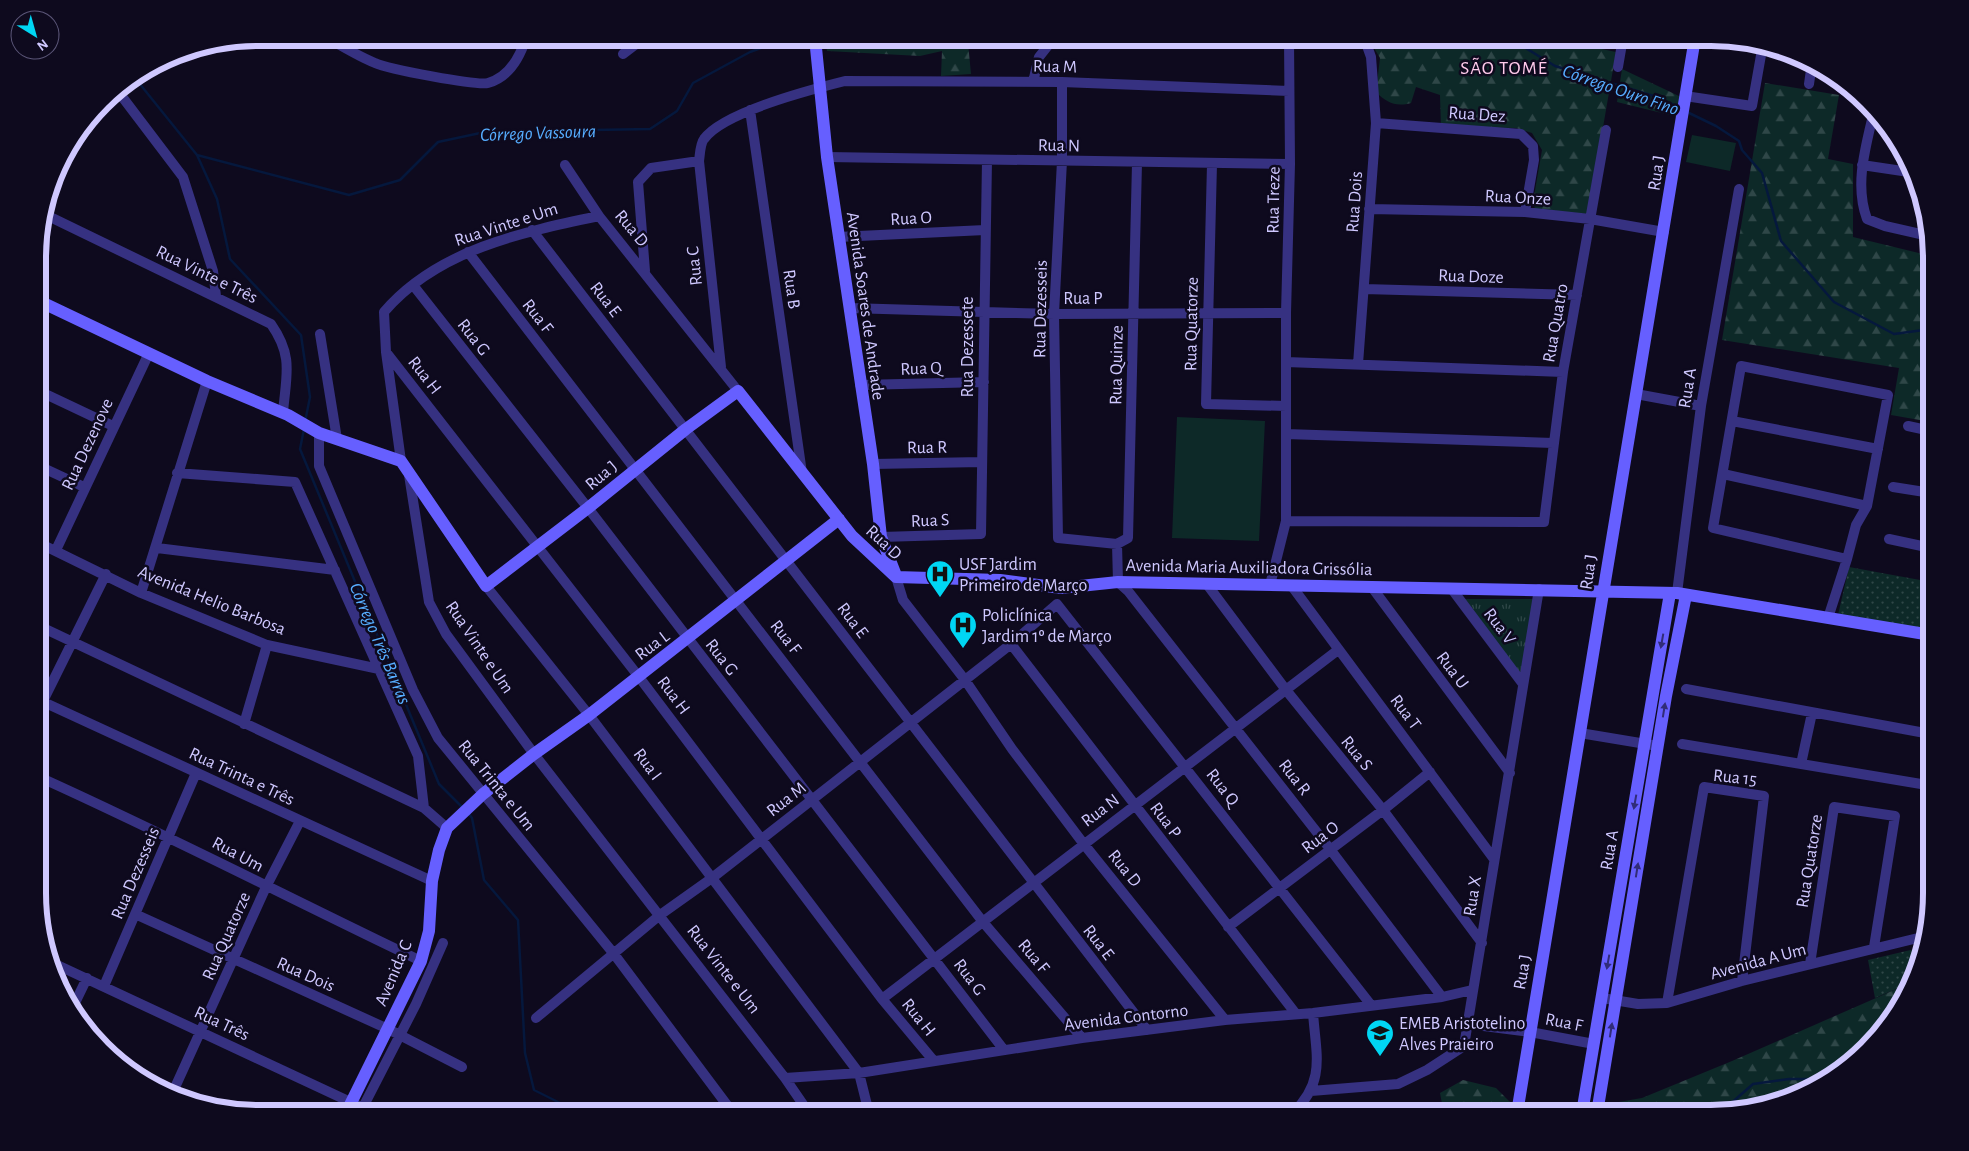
<svg xmlns="http://www.w3.org/2000/svg" width="1969" height="1151" viewBox="0 0 1969 1151" font-family="'Alegreya Sans',sans-serif">
<style>
.grass{fill:url(#grass-dots)}
.forest{fill:url(#forest-firs)}
.park{fill:url(#park-tufts)}
.pitch{fill:#0d2928}
.lines{fill:none;stroke-linecap:round;stroke-linejoin:round}
.stream{stroke:#05183d;stroke-width:2.5}
.street{stroke:#363181;stroke-width:10}
.secondary{stroke:#665fff;stroke-width:12}
.oneway{fill:#312c78}
.labels{text-anchor:middle;stroke-width:5;stroke-linejoin:round;paint-order:stroke}
.street-label{font-size:18px;fill:#cfc8ff;stroke:#0e0a1e}
.poi-label{font-size:18px;fill:#cfc8ff;stroke:#0e0a1e;text-anchor:start}
.neighbourhood-label{font-size:19px;letter-spacing:1px;fill:#ffcaeb;stroke:#0e0a1e}
.water-label{font-size:19px;font-style:italic;fill:#56adff;stroke:#0e0a1e}
.rim{fill:none;stroke:#cfc8ff;stroke-width:6}
</style>
<defs>
<pattern id="grass-dots" width="8" height="8" patternUnits="userSpaceOnUse" patternTransform="scale(1.25)"><rect width="8" height="8" fill="#0d2928"/><path d="M2 2h.1M6 6h.1" fill="none" stroke="#2f4748" stroke-width="1.8" stroke-linecap="round"/></pattern>
<pattern id="forest-firs" width="22" height="20" patternUnits="userSpaceOnUse" patternTransform="scale(1.25)"><rect width="22" height="20" fill="#0d2928"/><path d="M5 1l3.5 6h-7zM16 11l3.5 6h-7z" fill="#2f4748"/></pattern>
<pattern id="park-tufts" width="24" height="20" patternUnits="userSpaceOnUse" patternTransform="scale(1.25)"><rect width="24" height="20" fill="#0d2928"/><path d="M3 7l-1-3M5 7V3M7 7l1-3M15 17l-1-3M17 17v-4M19 17l1-3" fill="none" stroke="#2f4748"/></pattern>
</defs>
<rect width="100%" height="100%" fill="#0e0a1e"/>
<path class="grass" d="M1849 567 1931 582V630L1838 615Z
M1919 948 1908 984 1875 998 1868 960Z"/>
<path class="forest" d="M825 38H989L968 43 971 74 941 76 942 51 920 56 827 51Z
M1368 38H1598L1597 48 1616 52 1588 214 1535 209 1533 202 1542 150 1532 133 1516 128 1441 127 1440 95 1416 87 1411 103C1396 107 1387 103 1376 92L1380 58Z
M1622 69 1681 97 1678 117 1617 102Z
M1765 83 1839 95 1828 159 1853 164V237L1931 256V422L1891 415 1899 368 1722 340Z
M1908 984 1902 1004 1867 1049 1822 1084 1725 1113H1605L1607 1104 1642 1098 1732 1061Z
M1463 1080 1496 1088 1509 1101 1524 1111 1550 1112 1577 1106 1576 1113H1439L1443 1109 1440 1093Z"/>
<path class="park" d="M1463 599H1534L1521 677Z"/>
<path class="pitch" d="M1692 135 1736 143 1730 171 1686 162Z
M1177 417 1265 421 1259 541 1172 538Z"/>
<g class="lines">
<path class="stream" d="M861 38 870 45H883L896 38
M1446 38 1456 44 1524 47 1555 66 1657 97 1680 108
M135 78 197 155 217 199 230 259 301 335 310 397 305 422
M1687 112 1716 126 1739 141 1742 150 1762 173 1781 241 1834 302 1894 334 1931 329
M197 155 349 195 400 180 438 142 485 132 650 129 677 111 693 83 750 52 788 38
M304 429 300 449 439 784 463 808
M469 814 472 818 484 880 518 920 525 1053 534 1090 580 1113
M1720 1113 1753 1084 1789 1079H1827"/>
<path class="street" d="M328 38C343 47 358 56 375 63 388 69 477 86 488 83 509 77 520 57 526 38
M623 54 644 38
M1618 67 1623 38
M1033 82 1039 57 1054 38
M1062 82V161L1054 314 1058 538 1117 544 1128 538 1137 163
M1809 84 1812 63
M117 90 183 177 213 271 216 296
M1685 96 1752 106 1763 44
M750 110 802 473
M1874 111C1866 146 1854 184 1867 219L1885 226 1929 236
M1376 123 1521 134 1533 146 1534 160 1525 212
M827 157 1290 164
M1212 164 1206 404 1286 406
M565 165 599 216 738 391
M1862 165 1909 172
M1369 209 1525 212 1590 219 1664 232
M44 214 271 324C294 357 286 375 283 413
M532 230 1147 1030
M838 237 985 230
M468 252 983 922 1082 1038
M645 271 638 182 651 168 699 161
M413 285 588 508 1004 1050
M1364 289 1577 295
M849 308 1054 314 1286 313
M320 334 337 439
M386 352 639 677 882 999 933 1060
M1286 362 1563 372
M1358 364 1376 123 1371 57 1366 43 1359 38
M721 367 699 161C700 155 700 144 704 139 723 112 813 89 845 81L1062 82 1289 91
M860 385 984 382
M39 391 113 426
M1636 394 1701 406
M1732 421 1878 449
M1908 426 1931 431
M319 433V466L413 690 438 738 614 954 733 1113
M1286 434 1553 443
M401 461 386 352 384 312C437 250 522 232 599 216
M873 464 982 462
M39 466 84 487
M177 473 295 482 418 756 424 808
M1723 474 1867 506
M409 475 429 602 446 634 534 754 785 1078 809 1113
M1893 487 1931 493
M1286 521 1544 522 1563 372 1606 130
M881 537 981 534 987 160
M1889 539 1931 548
M39 543 141 593 267 645 379 669
M1117 544 1118 582 1128 591 1330 849 1442 997
M157 548 335 570
M56 550 149 353
M896 577 903 600 965 680 1012 749 1083 843 1225 1020
M1206 583 1286 690 1383 810 1482 943
M1270 585 1286 521V313L1290 164 1289 38
M1291 585 1494 859
M486 586 589 715 859 1073 869 1113
M1371 586 1510 773
M1451 588 1523 684
M141 593 207 381
M1677 593 1701 406 1739 189
M1057 604 1371 1005
M1828 618 1847 559 1856 525 1867 506 1888 395 1741 366 1713 528 1847 559
M39 626 424 808 447 828
M1011 644 1296 1014
M1686 689 1925 733 1931 696
M39 700 432 881
M43 701 106 574
M244 724 267 645
M1580 733 1652 745
M1682 744 1921 784
M1801 764 1812 713
M39 777C168 835 293 900 421 961
M135 914 388 1029 462 1067
M1228 927 1383 810 1430 772
M55 964 374 1113
M1810 964 1834 807 1895 816 1874 947
M104 986 196 773
M1602 998 1638 1004 1667 1003 1742 981 1922 937
M882 999 1338 650
M1667 1003 1704 787 1764 796 1742 981
M72 1009 87 978
M536 1018 660 915 712 878 1011 644 1057 604
M1468 1024 1530 1032 1594 1044
M785 1078 859 1073 1082 1038 1225 1020 1313 1013 1442 997 1472 990
M1311 1091 1398 1084 1427 1070 1464 1046 1539 589
M172 1094 266 887 300 821
M360 1113 416 1004 443 943
M1293 1113C1326 1081 1316 1055 1313 1013"/>
<path class="secondary" d="M815 38 827 157 873 464 881 537 895 573
M39 301 207 381 288 415 319 433 401 461 486 586 588 508 686 429 738 391 852 536 896 577
M896 577 1000 580 1061 588 1118 582 1677 593 1931 635
M346 1113 421 961 429 931 432 881 439 850 447 828 483 794 534 754 589 715 839 519
M1517 1113 1695 38
M1582 1113 1670 593
M1597 1113 1666 696 1686 595"/>
</g>
<defs><path id="oneway-solid" d="M-6-.8H1V-3.2L6.5 0L1 3.2V.8H-6Z" transform="scale(1.25)"/></defs>
<g class="oneway">
<use href="#oneway-solid" transform="translate(1662 641) rotate(100)"/>
<use href="#oneway-solid" transform="translate(1664 710) rotate(-81)"/>
<use href="#oneway-solid" transform="translate(1635 802) rotate(100)"/>
<use href="#oneway-solid" transform="translate(1637 870) rotate(-81)"/>
<use href="#oneway-solid" transform="translate(1608 962) rotate(100)"/>
<use href="#oneway-solid" transform="translate(1611 1030) rotate(-81)"/>
</g>
<defs>
<g id="hospital-pin" transform="scale(1.4375)"><path d="M0 17L-7.5 6A9.5 9.5 0 1 1 7.5 6Z" fill="#00d6f3" stroke="#0e0a1e"/><path d="M-5-5h3v3.5h4V-5h3V5h-3V1.5h-4V5h-3Z" fill="#111"/></g>
<g id="school-pin" transform="scale(1.4375)"><path d="M0 17L-7.5 6A9.5 9.5 0 1 1 7.5 6Z" fill="#00d6f3" stroke="#0e0a1e"/><path d="M0-5L7-2L0 1L-7-2ZM-4 1L0 2.5L4 1V4Q0 6-4 4Z" fill="#111"/></g>
</defs>
<g fill-rule="evenodd">
<use href="#hospital-pin" x="940" y="574"/>
<use href="#hospital-pin" x="963" y="625"/>
<use href="#school-pin" x="1380" y="1033"/>
</g>
<g class="labels">
<g class="street-label">
<text transform="translate(1055 66) rotate(1)" y="6">Rua M</text>
<text transform="translate(1477 114) rotate(4)" y="6">Rua Dez</text>
<text transform="translate(1059 145) rotate(1)" y="6">Rua N</text>
<text transform="translate(1656 173) rotate(-81)" y="6">Rua J</text>
<text transform="translate(1518 197) rotate(3)" y="6">Rua Onze</text>
<text transform="translate(1273 200) rotate(-89)" y="6">Rua Treze</text>
<text transform="translate(1354 202) rotate(-86)" y="6">Rua Dois</text>
<text transform="translate(911 218) rotate(-3)" y="6">Rua O</text>
<text transform="translate(506 224) rotate(-18)" y="6">Rua Vinte e Um</text>
<text transform="translate(632 228) rotate(50)" y="6">Rua D</text>
<text transform="translate(694 266) rotate(-96)" y="6">Rua C</text>
<text transform="translate(207 274) rotate(26)" y="6">Rua Vinte e Três</text>
<text transform="translate(1471 276) rotate(2)" y="6">Rua Doze</text>
<text transform="translate(792 289) rotate(82)" y="6">Rua B</text>
<text x="1083" y="304">Rua P</text>
<text transform="translate(606 299) rotate(52)" y="6">Rua E</text>
<text transform="translate(866 306) rotate(82)" y="6">Avenida Soares de Andrade</text>
<text transform="translate(1040 309) rotate(-89)" y="6">Rua Dezesseis</text>
<text transform="translate(538 316) rotate(52)" y="6">Rua F</text>
<text transform="translate(1555 323) rotate(-80)" y="6">Rua Quatro</text>
<text transform="translate(1191 324) rotate(-89)" y="6">Rua Quatorze</text>
<text transform="translate(474 337) rotate(52)" y="6">Rua G</text>
<text transform="translate(967 347) rotate(-90)" y="6">Rua Dezessete</text>
<text transform="translate(1116 365) rotate(-89)" y="6">Rua Quinze</text>
<text transform="translate(921 368) rotate(-2)" y="6">Rua Q</text>
<text transform="translate(425 375) rotate(52)" y="6">Rua H</text>
<text transform="translate(1687 388) rotate(-81)" y="6">Rua A</text>
<text transform="translate(87 444) rotate(-65)" y="6">Rua Dezenove</text>
<text transform="translate(927 447) rotate(-1)" y="6">Rua R</text>
<text transform="translate(601 475) rotate(-40)" y="6">Rua J</text>
<text transform="translate(930 520) rotate(-2)" y="6">Rua S</text>
<text transform="translate(884 542) rotate(43)" y="6">Rua D</text>
<text transform="translate(1249 567) rotate(1)" y="6">Avenida Maria Auxiliadora Grissólia</text>
<text transform="translate(1588 572) rotate(-81)" y="6">Rua J</text>
<text transform="translate(212 600) rotate(22)" y="6">Avenida Helio Barbosa</text>
<text transform="translate(853 620) rotate(53)" y="6">Rua E</text>
<text transform="translate(1500 626) rotate(53)" y="6">Rua V</text>
<text transform="translate(786 637) rotate(52)" y="6">Rua F</text>
<text transform="translate(652 645) rotate(-37)" y="6">Rua L</text>
<text transform="translate(480 647) rotate(56)" y="6">Rua Vinte e Um</text>
<text transform="translate(722 657) rotate(52)" y="6">Rua G</text>
<text transform="translate(1453 670) rotate(53)" y="6">Rua U</text>
<text transform="translate(674 695) rotate(53)" y="6">Rua H</text>
<text transform="translate(1406 712) rotate(53)" y="6">Rua T</text>
<text transform="translate(1357 753) rotate(51)" y="6">Rua S</text>
<text transform="translate(648 764) rotate(53)" y="6">Rua I</text>
<text transform="translate(242 776) rotate(25)" y="6">Rua Trinta e Três</text>
<text transform="translate(1295 777) rotate(52)" y="6">Rua R</text>
<text transform="translate(1735 777) rotate(6)" y="6">Rua 15</text>
<text transform="translate(497 785) rotate(51)" y="6">Rua Trinta e Um</text>
<text transform="translate(1223 787) rotate(52)" y="6">Rua Q</text>
<text transform="translate(786 799) rotate(-38)" y="6">Rua M</text>
<text transform="translate(1100 810) rotate(-37)" y="6">Rua N</text>
<text transform="translate(1166 820) rotate(53)" y="6">Rua P</text>
<text transform="translate(1320 837) rotate(-37)" y="6">Rua O</text>
<text transform="translate(1609 850) rotate(-80)" y="6">Rua A</text>
<text transform="translate(238 854) rotate(28)" y="6">Rua Um</text>
<text transform="translate(1809 861) rotate(-81)" y="6">Rua Quatorze</text>
<text transform="translate(1125 868) rotate(51)" y="6">Rua D</text>
<text transform="translate(135 873) rotate(-67)" y="6">Rua Dezesseis</text>
<text transform="translate(1472 896) rotate(-81)" y="6">Rua X</text>
<text transform="translate(226 936) rotate(-66)" y="6">Rua Quatorze</text>
<text transform="translate(1099 942) rotate(52)" y="6">Rua E</text>
<text transform="translate(1034 956) rotate(50)" y="6">Rua F</text>
<text transform="translate(1758 961) rotate(-15)" y="6">Avenida A Um</text>
<text transform="translate(724 969) rotate(52)" y="6">Rua Vinte e Um</text>
<text transform="translate(1522 972) rotate(-80)" y="6">Rua J</text>
<text transform="translate(393 973) rotate(-67)" y="6">Avenida C</text>
<text transform="translate(306 974) rotate(24)" y="6">Rua Dois</text>
<text transform="translate(970 977) rotate(53)" y="6">Rua G</text>
<text transform="translate(919 1017) rotate(51)" y="6">Rua H</text>
<text transform="translate(1126 1017) rotate(-7)" y="6">Avenida Contorno</text>
<text transform="translate(1564 1022) rotate(11)" y="6">Rua F</text>
<text transform="translate(222 1023) rotate(25)" y="6">Rua Três</text>
</g>
<g class="poi-label">
<text x="959" y="570">USF Jardim<tspan x="959" dy="21">Primeiro de Março</tspan></text>
<text x="982" y="621">Policlínica<tspan x="982" dy="21">Jardim 1º de Março</tspan></text>
<text x="1399" y="1029">EMEB Aristotelino<tspan x="1399" dy="21">Alves Praieiro</tspan></text>
</g>
<g class="neighbourhood-label">
<text x="1504" y="74">SÃO TOMÉ</text>
</g>
<g class="water-label">
<text transform="translate(1621 89) rotate(19)" y="7">Córrego Ouro Fino</text>
<text transform="translate(538 132) rotate(-2)" y="7">Córrego Vassoura</text>
<text transform="translate(381 643) rotate(67)" y="7">Córrego Três Barras</text>
</g>
</g>
<path d="M0 0H1969V1151H0ZM258 46H1711A212 212 0 0 1 1923 258V893A212 212 0 0 1 1711 1105H258A212 212 0 0 1 46 893V258A212 212 0 0 1 258 46Z" fill="#0e0a1e" fill-rule="evenodd"/>
<path class="rim" d="M258 46H1711A212 212 0 0 1 1923 258V893A212 212 0 0 1 1711 1105H258A212 212 0 0 1 46 893V258A212 212 0 0 1 258 46Z"/>
<g transform="translate(35 35) rotate(143)"><circle r="24" fill="#0e0a1e" stroke="#5b5678"/>
<path d="M0-4L9 19L0 12L-9 19Z" fill="#00d6f3"/>
<text y="-8" font-size="14" font-weight="bold" text-anchor="middle" fill="#cfc8ff">N</text>
</g>
</svg>
